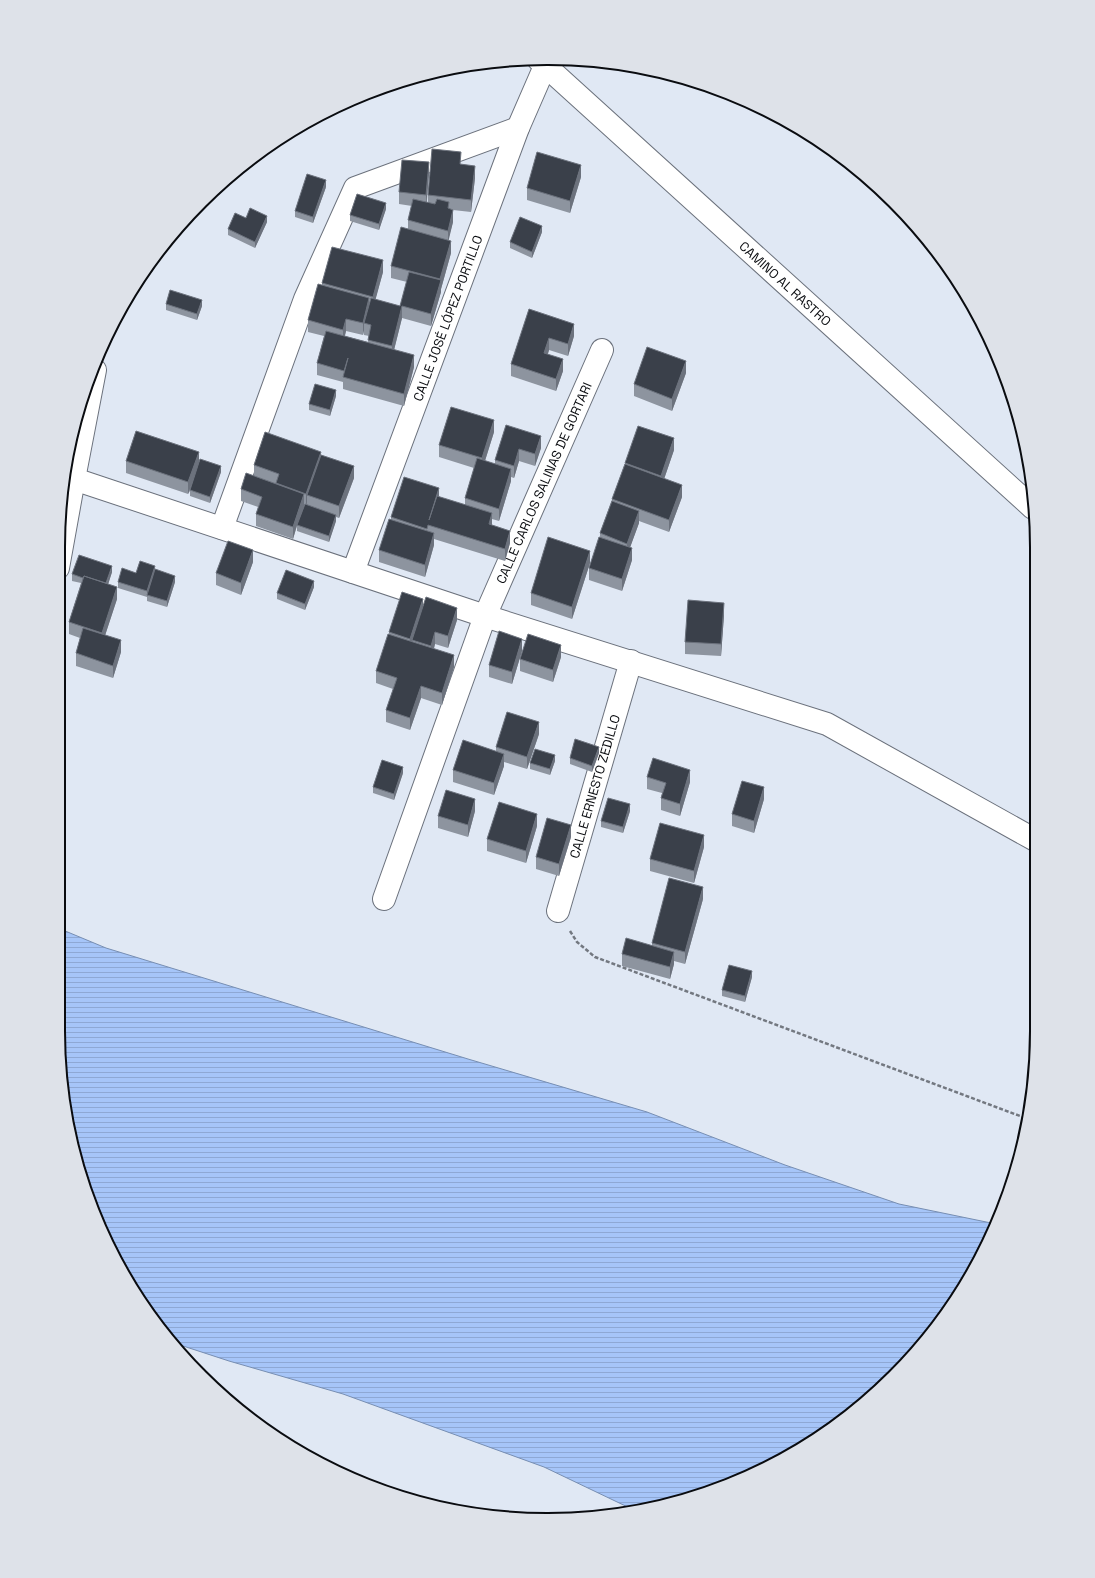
<svg xmlns="http://www.w3.org/2000/svg" width="1095" height="1578" viewBox="0 0 1095 1578" font-family="'Space Grotesk',sans-serif">
<style>
.water{fill:url(#water-rules);stroke:#778eb2}
.lines{fill:none;stroke-linecap:round;stroke-linejoin:round}
.minor-casing{stroke:#6b717c;stroke-width:24}
.path{stroke:#737880;stroke-width:2.5;stroke-dasharray:4 2;stroke-linecap:butt}
.minor{stroke:#fff;stroke-width:22}
.wall{fill:#8d949f;fill-rule:evenodd}
.shaded-wall{fill:#6c727d}
.building{fill:#3a404a;stroke:#6c727d}
.labels{text-anchor:middle;stroke-width:4;stroke-linejoin:round;paint-order:stroke}
.street-label{font-size:13px;fill:#0a0c10;stroke:#f0f5fc}
.rim{fill:none;stroke:#0a0c10;stroke-width:2}
</style>
<defs>
<pattern id="water-rules" width="6" height="5" patternUnits="userSpaceOnUse"><rect width="6" height="5" fill="#a6c5f8"/><path d="M0 2.5h6" fill="none" stroke="#8ea8d4"/></pattern>
</defs>
<rect width="100%" height="100%" fill="#e0e8f4"/>
<path class="water" d="M58 928 106 948 468 1059 647 1112 785 1165 899 1204 996 1224 954 1303 893 1377 845 1419 764 1469 643 1511H636L544 1467 343 1394 229 1361 177 1344 140 1302 108 1247 75 1157 58 1031Z"/>
<g class="lines">
<g class="minor-casing">
<g id="minor">
<path id="s1" d="M538 59 1033 508"/>
<path d="M65 476 485 616 827 724 1037 841"/>
<path d="M222 528 305 299 355 188 518 128"/>
<path d="M58 568 74 479 95 370"/>
<path id="s2" d="M353 572 518 128 545 66"/>
<path id="s3" d="M384 899 485 616 602 350"/>
<path id="s4" d="M558 911 631 661"/>
</g>
</g>
<path class="path" d="M570 931 577 942 595 957 1028 1119"/>
<use href="#minor" class="minor"/>
</g>
<path class="wall" d="M461 164 475 178 471 212 453 210V222L448 240 451 253 441 289V292L431 326 402 318 394 350 414 367 404 406 343 389V382L317 375V363L324 336 308 332V320L322 285V283L383 272 375 300 400 306 407 282 391 278V266L408 229V220L412 206 399 204V192L429 174 427 202H428V195ZM364 330V335L369 336 368 342 345 336 346 331 363 335Z
M581 177 570 213 527 200V188Z
M326 187 313 223 295 217V211Z
M386 209 379 230 350 221V215Z
M246 218 267 222 255 248 228 235V229Z
M542 232 532 258 510 248V242Z
M166 304 202 306 197 320 166 310Z
M529 309 574 336 568 356 549 350 548 354 563 371 556 391 511 376V364Z
M686 373 672 411 634 396V384Z
M336 396 330 416 309 410V404Z
M506 425 541 448 535 466 519 461 514 478 511 477V481L499 521 492 519V525L510 543 505 561 434 539V545L425 577 379 562V550L391 520V517L439 497 465 505V498L474 468 439 457V445L494 432 485 461 495 464V460Z
M674 450 664 479 682 497 669 532 639 521V523L630 547 632 560 622 591 589 580V568L600 538V533L625 463Z
M321 455 354 478 339 518 336 517V521L329 542 297 531V526L293 539 256 526V514L258 507 241 501V489L254 476V465Z
M126 461 199 462 221 472 210 503 190 496V491L188 494 126 473Z
M253 562 241 595 216 585V573Z
M590 563 572 619 531 605V593Z
M155 571 175 582 167 607 147 601V595V597L118 588V582L136 573Z
M112 572 108 584 117 599 105 635 121 652 113 678 76 666V653L80 638 69 634V622L81 583 72 581V574Z
M314 587 305 610 277 599V593Z
M423 606 457 620 448 648 435 644 434 649 454 667 442 705 421 698 410 730 386 722V710L393 689 376 683V671L389 634V632Z
M724 615 721 656 685 654V642Z
M522 651 512 684 489 677V665Z
M561 657 553 682 520 671V659Z
M539 734 527 769 504 762V766L494 795 453 782V770L496 751V747Z
M599 753 592 772 570 764V758Z
M555 761 550 775 530 769V763Z
M403 773 394 800 373 793V787Z
M647 777 690 782 680 816 661 810V798L662 793 647 789Z
M764 799 754 833 732 826V814Z
M475 811 468 837 438 828V816Z
M630 811 623 833 601 827V821Z
M537 826 526 863 487 851V839Z
M571 837 559 876 536 869V857Z
M704 847 694 883 650 871V859Z
M703 899 685 964 674 961V964L670 979 622 966V954L652 946V943Z
M752 977 745 1002 722 996V990Z"/>
<path class="shaded-wall" d="M429 162V174L426 207V195Z
M581 165V177L570 213V201Z
M475 166V178L471 212V200Z
M326 180V187L313 223V217Z
M386 203V209L379 230V224Z
M453 210V222L448 243V231Z
M267 216V222L255 248V242Z
M542 226V232L532 258V252Z
M451 241V253L441 289V292L431 326V314L440 283V279Z
M383 260V272L373 309V297Z
M369 298V310L364 323V330L363 335V323Z
M202 300V306L197 320V314Z
M402 306V318L392 358V346Z
M346 319V331L343 342V330Z
M574 324V336L568 356V344Z
M549 338V350L544 365V353Z
M414 355V367L404 406V394Z
M563 359V371L556 391V379Z
M686 361V373L672 411V399Z
M336 390V396L330 416V410Z
M494 420V432L482 470V458Z
M541 436V448L535 466V454Z
M674 438V450L661 488V476Z
M519 449V461L514 478V466Z
M199 452V464L188 494V482Z
M321 452V464L307 495V503L306 506V494Z
M221 466V472L210 503V497Z
M354 466V478L339 518V506Z
M511 469V481L499 521V509Z
M682 485V497L669 532V520Z
M439 488V500L429 520Z
M304 494V506L297 525 293 539V527Z
M639 511V523L627 556V544Z
M492 513V525L489 524Z
M336 515V521L329 542V536Z
M510 531V543L505 561V549Z
M434 533V545L425 577V565Z
M632 548V560L622 591V579Z
M253 550V562L241 595V583Z
M590 551V563L572 619V607Z
M112 566V572L106 591V585Z
M155 566V572L147 597V591Z
M175 576V582L167 607V601Z
M314 581V587L305 610V604Z
M117 587V599L102 645V633Z
M423 599V611L412 640V644L410 652V639Z
M724 603V615L721 656V644Z
M457 608V620L448 648V636Z
M435 632V644L431 658V646Z
M522 639V651L512 684V672Z
M121 640V652L113 678V666Z
M561 645V657L553 682V670Z
M454 655V667L442 705V693Z
M421 686V698L410 730V718Z
M539 722V734L527 769V757Z
M599 747V753L592 772V766Z
M504 754V766L494 795V783Z
M555 755V761L550 775V769Z
M403 767V773L394 800V794Z
M690 770V782L680 816V804Z
M764 787V799L754 833V821Z
M475 799V811L468 837V825Z
M630 804V811L623 833V827Z
M537 814V826L526 863V851Z
M571 825V837L559 876V864Z
M704 835V847L694 883V871Z
M703 887V899L685 964V952Z
M674 952V964L670 979V967Z
M752 971V977L745 1002V996Z"/>
<path class="building" d="M432 149 461 152 460 164 475 166 471 200 428 195Z
M537 152 581 165 570 201 527 188Z
M402 160 429 162 426 195 399 192Z
M307 174 326 180 313 217 295 211Z
M357 194 386 203 379 224 350 215Z
M413 199 435 204 437 199 449 202 448 208 453 210 448 231 408 220Z
M250 208 267 216 255 242 228 229 235 213 246 218Z
M520 217 542 226 532 252 510 242Z
M401 227 451 241 440 279 391 266Z
M332 247 383 260 373 297 322 283Z
M409 272 441 280 431 314 402 306 392 346 368 340 371 325 364 323 371 298 400 306Z
M318 284 369 298 363 323 346 319 343 330 308 320Z
M170 290 202 300 197 314 166 304Z
M529 309 574 324 568 344 549 338 544 353 563 359 556 379 511 364Z
M326 331 414 355 404 394 343 377 348 358 344 371 317 363Z
M647 347 686 361 672 399 634 384Z
M315 384 336 390 330 410 309 404Z
M451 407 494 420 482 458 439 445Z
M506 425 541 436 535 454 519 449 514 466 495 460Z
M638 426 674 438 661 476 625 463Z
M136 431 199 452 188 482 126 461Z
M265 432 321 452 306 494 276 483 279 474 254 465Z
M321 455 354 466 339 506 307 495Z
M477 458 511 469 499 509 465 498Z
M200 459 221 466 210 497 190 490Z
M625 464 682 485 669 520 612 499Z
M246 473 304 494 293 527 256 514 262 497 241 489Z
M404 477 439 488 429 520 437 496 492 513 489 524 510 531 505 549 428 525 427 529 391 517Z
M612 501 639 511 627 544 600 533Z
M305 504 336 515 329 536 297 525Z
M389 519 434 533 425 565 379 550Z
M548 537 590 551 572 607 531 593Z
M599 537 632 548 622 579 589 568Z
M228 541 253 550 241 583 216 573Z
M79 555 112 566 106 583 84 576 83 578 72 574Z
M140 561 155 566 147 591 118 582 122 568 136 573Z
M155 569 175 576 167 601 147 595Z
M286 570 314 581 305 604 277 593Z
M84 576 117 587 102 633 69 622Z
M402 592 423 599 410 639 389 632Z
M426 597 457 608 448 636 435 632 431 646 412 640Z
M688 600 724 603 721 644 685 642Z
M83 628 121 640 113 666 76 653Z
M499 631 522 639 512 672 489 665Z
M388 634 454 655 442 693 421 686 410 718 386 710 397 678 376 671Z
M528 634 561 645 553 670 520 659Z
M507 712 539 722 527 757 496 747Z
M575 739 599 747 592 766 570 758Z
M463 740 504 754 494 783 453 770Z
M535 749 555 755 550 769 530 763Z
M653 758 690 770 680 804 661 798 666 783 647 777Z
M382 760 403 767 394 794 373 787Z
M742 781 764 787 754 821 732 814Z
M446 790 475 799 468 825 438 816Z
M608 798 630 804 623 827 601 821Z
M499 802 537 814 526 851 487 839Z
M547 818 571 825 559 864 536 857Z
M660 823 704 835 694 871 650 859Z
M669 878 703 887 685 952 652 943Z
M626 938 674 952 670 967 622 954Z
M729 965 752 971 745 996 722 990Z"/>
<g class="labels">
<g class="street-label">
<text dy="5" stroke="none"><textPath href="#s1" startOffset="334">CAMINO AL RASTRO</textPath></text>
<text dy="5" stroke="none"><textPath href="#s2" startOffset="271">CALLE JOSÉ LÓPEZ PORTILLO</textPath></text>
<text dy="5" stroke="none"><textPath href="#s3" startOffset="446">CALLE CARLOS SALINAS DE GORTARI</textPath></text>
<text dy="5" stroke="none"><textPath href="#s4" startOffset="130">CALLE ERNESTO ZEDILLO</textPath></text>
</g>
</g>
<path d="M0 0H1095V1578H0ZM547 65H548A482 482 0 0 1 1030 547V1031A482 482 0 0 1 548 1513H547A482 482 0 0 1 65 1031V547A482 482 0 0 1 547 65Z" fill="#dee2e9" fill-rule="evenodd"/>
<path class="rim" d="M547 65H548A482 482 0 0 1 1030 547V1031A482 482 0 0 1 548 1513H547A482 482 0 0 1 65 1031V547A482 482 0 0 1 547 65Z"/>
</svg>
